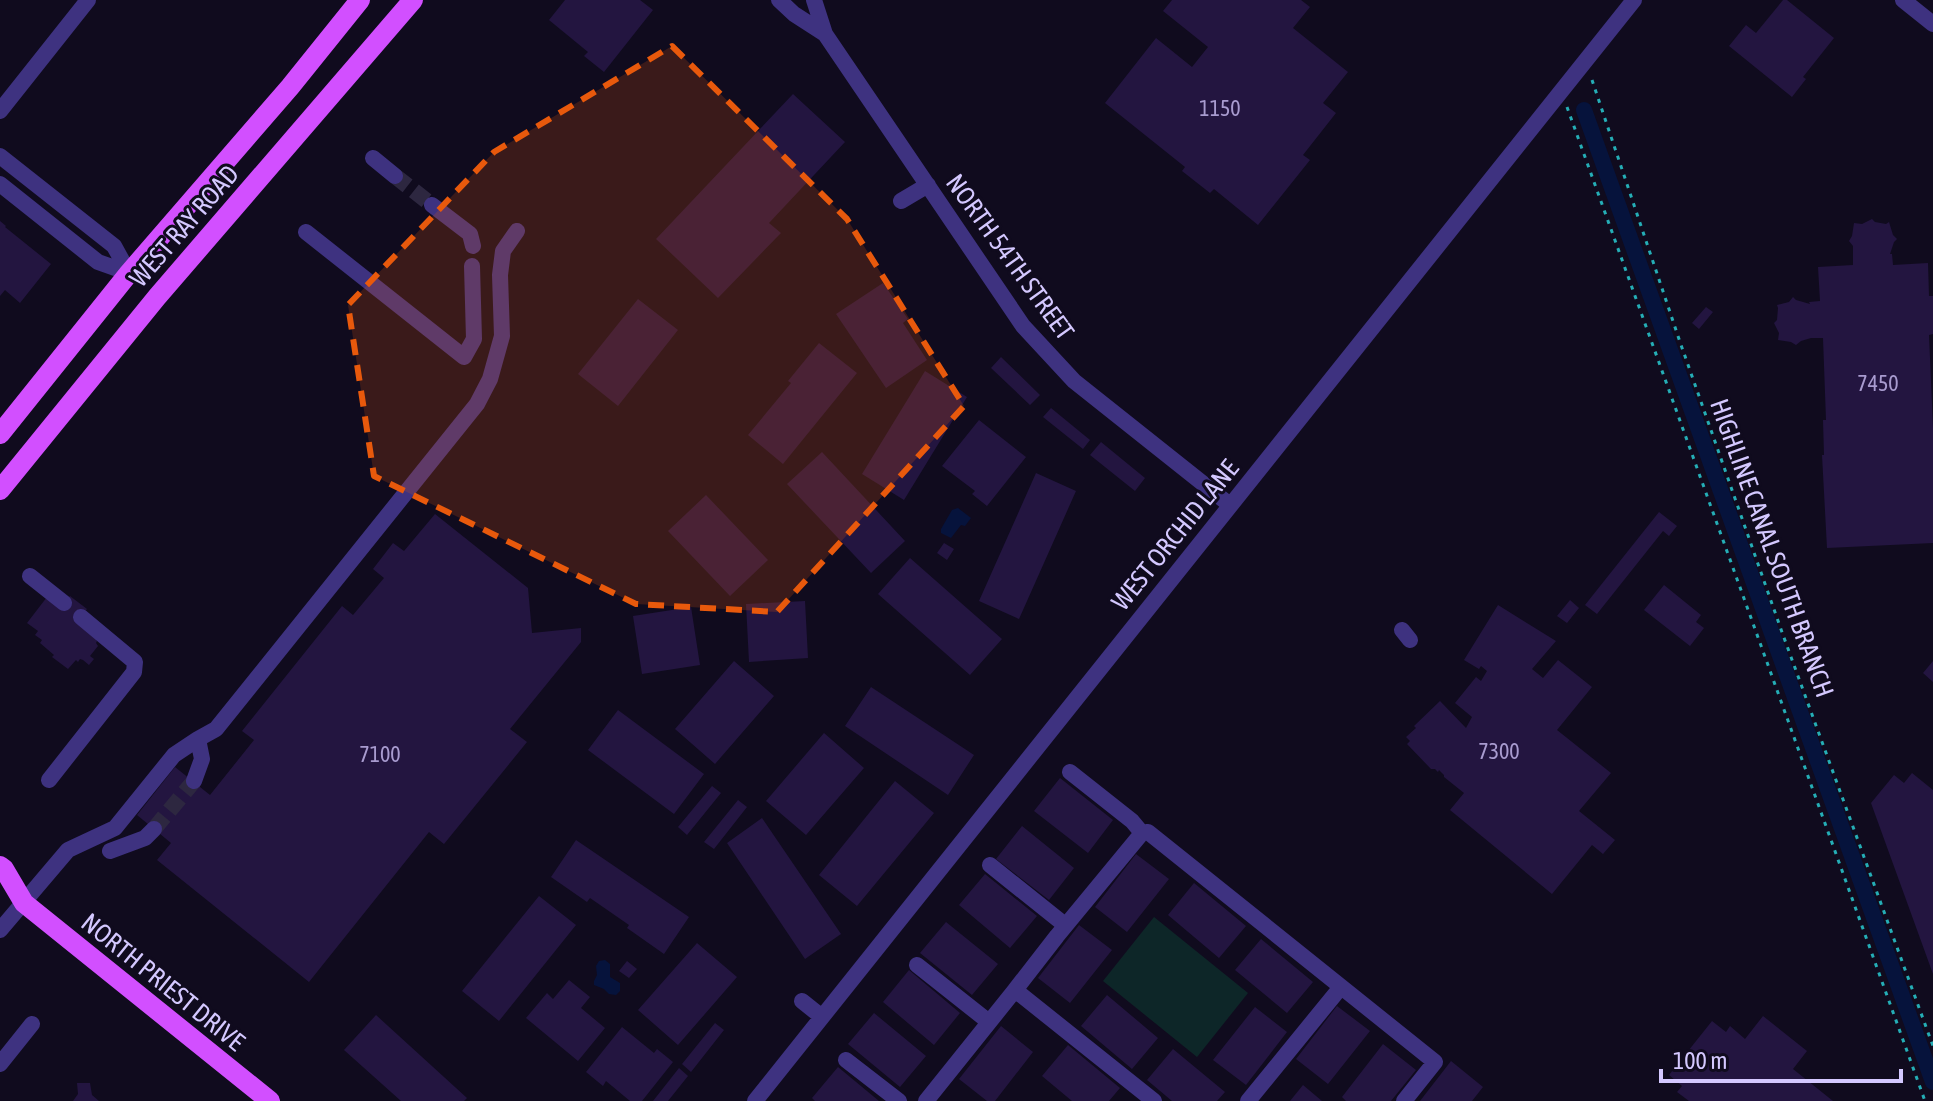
<svg xmlns="http://www.w3.org/2000/svg" width="1933" height="1101" viewBox="0 0 1933 1101" font-family="'Asap Condensed',sans-serif">
<style>
.green{fill:#0d2628}
.water{fill:#06133c}
.lines{fill:none;stroke-linecap:round;stroke-linejoin:round}
.canal{stroke:#06133c;stroke-width:16}
.building{fill:#231540}
.minor-tunnel{stroke:#2d2740;stroke-width:16;stroke-dasharray:16 8;stroke-linecap:butt}
.path{stroke:#25aeb6;stroke-width:3;stroke-dasharray:4 6;stroke-linecap:butt}
.minor{stroke:#3e3280;stroke-width:16}
.major{stroke:#d24fff;stroke-width:20}
.marked{fill:#e8590c;fill-opacity:0.2;stroke:#e8590c;stroke-width:6;stroke-dasharray:16 10;stroke-linejoin:round}
.labels{text-anchor:middle;stroke-width:6;stroke-linejoin:round;paint-order:stroke}
.number-label{font-size:22px;fill:#a89bcf}
.street-label{font-size:26px;fill:#d4c8ff;stroke:#100b1e}
</style>
<rect width="100%" height="100%" fill="#100b1e"/>
<path class="green" d="M1154 917 1248 993 1197 1057 1103 981Z"/>
<path class="water" d="M958 508 971 518 965 526 961 525 951 538 941 533V529L952 510Z
M605 960 610 964V977L620 983V991L616 995 609 994 604 989 594 985V981L597 975 596 966 599 961Z"/>
<g class="lines">
<path class="canal" d="M1584 110 1933 1082"/>
</g>
<path class="building" d="M565 0H640L653 10 604 72 584 56 588 52 549 20Z
M1172 0H1301L1310 7 1293 28 1348 72 1323 103 1336 113 1303 155 1310 160 1258 225 1214 189 1210 193 1182 171 1185 167 1105 103 1156 38 1192 67 1208 47 1163 11Z
M1783 0H1787L1834 38 1803 77 1806 79 1792 97 1729 46 1746 25 1756 33Z
M793 94 845 142 769 223 781 233 718 298 656 239Z
M1872 219 1875 222 1886 224 1889 222 1893 235 1897 239 1894 242 1890 254H1892L1893 265 1928 263 1929 296H1933V334L1929 335 1933 428V543L1827 548 1822 455H1824L1823 420H1826L1823 338H1811L1801 341 1796 345 1791 342 1778 340 1779 333 1774 323 1777 320 1778 308 1777 305 1789 302 1793 297 1796 300 1810 304 1809 302 1820 301 1818 267 1853 265V246L1849 241 1852 236 1854 223 1862 224Z
M0 221 6 226 5 227 51 264 20 303 5 290 0 296Z
M883 283 908 319 903 323 927 360 886 388 836 314Z
M638 299 678 330 618 406 578 374Z
M1706 307 1713 312 1699 329 1692 323Z
M819 343 857 373 783 464 748 435 791 383 788 381Z
M1001 357 1040 395 1030 405 991 368Z
M925 371 967 397 904 500 862 474Z
M1051 408 1090 440 1083 449 1043 417Z
M979 420 1026 457 987 506 972 494 975 491 942 466Z
M1101 442 1145 478 1135 491 1090 455Z
M822 452 905 541 871 573 787 484Z
M1036 473 1076 491 1019 619 979 601Z
M706 495 768 560 730 596 668 531Z
M1659 512 1677 526 1669 536 1663 531 1597 614 1585 605Z
M435 514 528 588 532 633 581 628V642L510 729 527 742 444 844 429 832 309 982 157 860 171 843 137 815 175 767 210 795 254 740 242 731 342 606 353 615 384 578 373 569 393 543 404 551Z
M944 543 954 549 947 560 937 553Z
M910 558 1002 639 970 675 878 594Z
M1664 585 1701 615 1696 622 1704 628 1690 646 1644 610Z
M70 596 87 609 76 623 98 636 96 640 97 641 96 643 98 646 90 656 94 659 89 665 83 660 80 659 78 662 76 660 68 669 52 657 54 655 40 643 42 640 35 635 38 631 27 623 47 597 61 607Z
M1570 600 1579 608 1567 623 1557 616Z
M805 601 808 658 749 662 746 604Z
M1498 605 1556 641 1532 669 1543 678 1558 660 1592 687 1557 730 1611 773 1579 811 1615 840 1603 854 1592 845 1552 894 1450 810 1464 793 1444 777V775L1439 770 1438 772 1435 769H1431L1407 744 1410 741 1406 737 1416 728 1414 726 1440 701 1466 728 1472 717 1455 703 1476 677 1481 681 1487 671 1481 666 1479 669 1464 660Z
M691 607 700 665 642 674 633 616Z
M734 661 774 696 715 764 675 729Z
M1933 661V682L1923 673Z
M871 687 974 755 948 795 845 726Z
M618 710 704 774 674 814 588 750Z
M824 733 864 768 806 835 766 801Z
M1912 773 1933 790V974L1871 803 1894 775 1904 783Z
M1060 778 1113 820 1088 853 1034 811Z
M895 781 934 813 857 906 819 875Z
M712 786 721 793 687 835 678 827Z
M738 800 747 807 714 849 704 842Z
M762 818 841 934 805 959 727 843Z
M1022 826 1074 868 1049 900 996 859Z
M576 840 689 917 664 954 627 928 629 925 590 898 587 902 551 877Z
M1136 854 1169 879 1127 932 1095 907Z
M985 874 1037 916 1010 948 959 905Z
M1194 883 1246 926 1219 958 1168 915Z
M539 896 576 925 499 1021 462 991Z
M946 922 998 964 972 995 920 953Z
M1079 925 1112 950 1070 1003 1038 978Z
M1261 939 1313 982 1287 1013 1235 970Z
M697 943 737 977 678 1045 638 1010Z
M627 961 637 969 629 978 619 971Z
M909 970 960 1013 934 1045 883 1002Z
M569 980 590 997 581 1008 605 1028 578 1061 526 1018 547 993 553 999Z
M1107 995 1158 1038 1132 1069 1081 1026Z
M1337 1006 1370 1031 1328 1084 1296 1059Z
M1255 1007 1287 1032 1246 1085 1213 1060Z
M874 1013 926 1056 900 1087 848 1044Z
M376 1015 467 1098 464 1101H401L344 1050Z
M1763 1016 1807 1051 1793 1069 1833 1101H1689L1677 1092 1682 1086 1669 1075 1712 1021 1726 1032 1730 1026 1745 1039Z
M715 1023 724 1030 691 1072 682 1064Z
M1001 1026 1033 1052 995 1101H987L959 1079Z
M622 1027 654 1053 657 1049 673 1062 642 1101H630L606 1081 603 1086 586 1072Z
M1383 1044 1416 1070 1391 1101H1346L1342 1097Z
M1068 1045 1120 1088 1109 1101H1072L1042 1076Z
M1173 1049 1225 1092 1217 1101H1172L1147 1080Z
M1451 1061 1483 1087 1472 1101H1420Z
M838 1067 879 1101H815L812 1098Z
M679 1068 688 1076 668 1101H653Z
M77 1083H90L92 1095 99 1101H73L78 1094Z
M1303 1085 1322 1101H1290Z"/>
<g class="lines">
<path class="minor-tunnel" d="M395 176 432 205
M154 829 194 781"/>
<path class="path" d="M1592 80 1680 342 1783 635 1933 1046
M1567 107 1925 1101"/>
<path class="minor" d="M779 0 794 14 825 34
M814 0 825 34 1023 326 1074 381 1230 505
M1903 0 1933 24
M0 111 88 0
M0 156 114 246 129 273
M373 158 395 176
M0 184 98 262 129 273
M901 201 928 185
M432 205 470 234 473 246
M306 232 464 357 474 339 472 266
M30 576 64 603
M1402 630 1410 640
M1070 772 1132 821 1142 833
M49 780 134 672 135 662 81 617
M194 781 202 759 198 739
M110 851 145 838 154 829
M990 865 1065 925
M0 930 68 850 115 828 174 755 198 739 216 729 477 404 490 379 502 336 500 275 503 251 517 231
M917 965 989 1022
M1015 990 1057 936 1142 833 1148 832 1435 1062 1404 1101
M802 1001 822 1017
M846 1060 899 1101
M0 1064 32 1024
M755 1101 1634 0
M926 1101 1015 990 1154 1101
M1248 1101 1341 987"/>
<path class="major" d="M0 434 129 273 290 87 360 0
M0 490 157 297 413 0
M0 866 4 869 24 903 270 1101"/>
</g>
<path class="marked" d="M672 46 847 219 964 406 777 612 636 604 374 476 348 305 494 152Z"/>
<g class="labels">
<g class="number-label">
<text x="1220" y="116">1150</text>
<text x="1878" y="391">7450</text>
<text x="1499" y="759">7300</text>
<text x="380" y="762">7100</text>
</g>
<g class="street-label">
<text transform="translate(184 226) rotate(-49)" y="9">WEST RAY ROAD</text>
<text transform="translate(1010 257) rotate(54)" y="9">NORTH 54TH STREET</text>
<text transform="translate(1175 535) rotate(-51)" y="9">WEST ORCHID LANE</text>
<text transform="translate(1772 548) rotate(70)" y="9">HIGHLINE CANAL SOUTH BRANCH</text>
<text transform="translate(163 982) rotate(39)" y="9">NORTH PRIEST DRIVE</text>
</g>
</g>
<path d="M1661 1069v12h240v-12" fill="none" stroke="#d4c8ff" stroke-width="4"/>
<text x="1673" y="1069" font-size="24" fill="#d4c8ff" stroke="#100b1e" stroke-width="6" paint-order="stroke">100 m</text>
</svg>
